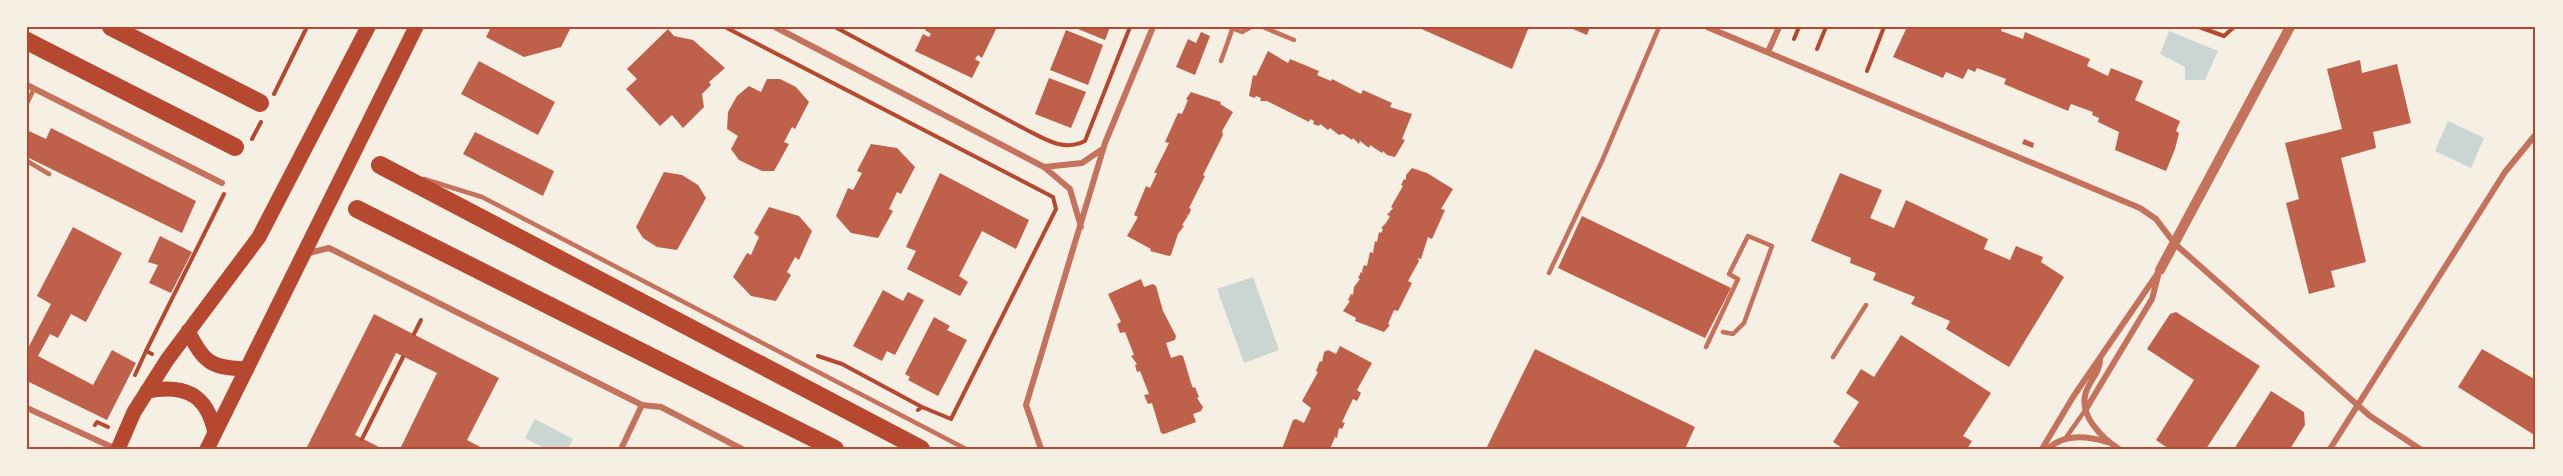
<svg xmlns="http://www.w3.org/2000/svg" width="2563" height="476" viewBox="0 0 2563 476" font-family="Montserrat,sans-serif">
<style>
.water{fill:#c9d6d2}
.building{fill:#bf614a}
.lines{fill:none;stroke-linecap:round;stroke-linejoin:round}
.path{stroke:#b5482f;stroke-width:4}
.service{stroke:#c5725c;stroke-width:4.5}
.minor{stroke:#c5725c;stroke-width:6}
.tertiary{stroke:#c5725c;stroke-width:10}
.primary{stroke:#b5482f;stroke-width:15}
.motorway{stroke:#b5482f;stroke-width:18}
.neatline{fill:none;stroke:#b5482f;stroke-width:2}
</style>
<rect width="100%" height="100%" fill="#f6efe4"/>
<path class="water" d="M2169 31 2218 51 2205 80H2185V67L2160 54Z
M2448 121 2484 138 2471 168 2435 151Z
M1253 277 1279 350 1244 363 1217 289Z
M535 419 573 439 568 449H546L525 438Z"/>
<path class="building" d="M491 27H571L561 47 524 57 486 37Z
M926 27H997L982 58 978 55 975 59 980 62 972 78 915 51 923 34 929 37 931 34 925 30Z
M1073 27H1110L1105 40Z
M1417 27H1529L1512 69Z
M1574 27H1590L1587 35 1573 29Z
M1907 27H2002L2001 31 2023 39 2025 32 2090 59 2087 66 2108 76 2111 68 2143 81 2135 100 2180 121 2176 131 2179 133 2175 149 2166 171 2115 150 2119 132 2098 122 2099 118 2092 115 2093 112 2071 104 2068 111 2004 84 2006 79 1977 68 1975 72 1968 69 1963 79 1946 72 1943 78 1893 57Z
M668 29 674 36 693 40 725 68 709 82 711 85 702 94 704 107 683 128 672 115 660 126 626 89 637 79 627 69Z
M1066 30 1103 45 1088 85 1050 70Z
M1201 32 1210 36 1195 75 1176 67 1188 39 1196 43Z
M1268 51 1288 63 1290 59 1319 71 1317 75 1331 81 1332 79 1361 94 1363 90 1392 103 1390 107 1412 114 1402 139 1405 140 1395 157 1387 155 1383 151 1382 153 1370 145 1369 148 1360 141 1359 144 1353 138 1352 140 1343 134 1339 135 1330 128 1328 130 1320 124 1319 126 1313 124 1314 121 1310 119 1309 122 1267 101H1260L1261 98 1256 96 1255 98 1249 96 1253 75 1256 76Z
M2360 60 2362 73 2397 64 2411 123 2373 132 2376 148 2341 158 2366 262 2331 271 2335 287 2309 294 2286 203 2299 199 2285 143 2342 129 2327 69Z
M479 61 555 102 538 135 461 94Z
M1049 78 1086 92 1071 128 1035 114Z
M767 79H780L796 87 809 102 795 129 792 127 784 142 789 144 774 171H762L739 160 731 149 738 136 727 129 728 112 737 96 749 86 761 92Z
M1191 92 1221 102 1220 104 1233 112 1222 131 1223 135 1203 175 1205 176 1189 208 1191 209 1189 215 1187 214 1188 216 1182 225 1184 226 1178 234 1171 255 1169 256 1150 251 1151 249 1127 236 1138 217 1134 215 1146 186 1150 188 1157 173H1154L1169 143 1165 142 1178 113 1182 114 1188 100 1186 99Z
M51 128 196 201 182 233 27 157V130L46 139Z
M475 132 554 171 543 196 463 154Z
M2024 139 2034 143 2033 148 2022 144Z
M871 144 897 148 915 167 901 194 897 192 889 209 893 211 878 238 851 233 836 216 848 188 853 190 862 173 857 171Z
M1412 168 1427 173 1453 189 1441 209 1445 210 1432 239 1428 237 1421 259 1418 258 1419 261 1408 281 1412 283 1398 311 1394 310 1388 324 1390 325 1384 332 1355 321 1356 318 1343 311 1350 301 1348 300 1351 294 1353 295 1354 287 1360 279 1358 278 1361 272 1363 273 1362 271 1364 265 1367 266 1370 252 1373 253 1375 241 1377 242 1379 232 1381 233 1383 229 1381 228 1386 223 1390 216 1387 215 1393 208 1391 207 1403 186 1401 185 1404 179 1406 180V175Z
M664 172 682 175 698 185 706 198 677 250 657 247 643 238 636 227Z
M940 173 1029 220 1016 249 982 231 959 276 968 282 960 296 907 269 916 251 906 247Z
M1840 173 1882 190 1870 218 1894 228 1906 200 1988 239 1984 249 2010 260 2016 246 2043 257 2041 262 2064 277 2009 367 1946 329 1950 321 1911 304 1915 297 1873 280 1876 273 1850 263 1851 258 1811 241Z
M769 207 799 216 812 231 799 260 795 257 787 272 791 275 776 301 751 296 733 277 747 253 751 255 759 237 754 233Z
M1582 216 1731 288 1705 338 1558 268Z
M73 227 122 253 86 322 71 314 58 338 50 334 38 356 93 385 112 350 136 363 107 420 27 381V350L51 304 37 296Z
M160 236 192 252 171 293 149 283 158 265 148 262Z
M1141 279 1144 287 1153 284 1156 286 1163 311 1176 336 1175 340 1166 343 1171 358 1180 355 1183 356 1191 383 1193 388 1195 387 1199 397 1197 398 1203 407 1201 411 1193 414 1196 422 1164 434 1161 433 1152 403 1148 404 1144 395 1149 394 1140 371 1137 372 1135 365 1137 364 1131 356 1134 355 1125 332 1120 333 1117 324 1121 322 1108 294Z
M883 290 903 301 908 292 924 300 895 355 887 351 882 361 853 346Z
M2176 312 2260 366 2206 449H2169L2156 440 2194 380 2147 349 2170 314Z
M374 314 499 378 467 440 484 449H400L437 373 396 353 355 435 383 449H306Z
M934 317 950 326 947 330 967 340 938 396 908 380 910 377 905 374Z
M1901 335 1991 393 1963 436 1972 441 1967 449H1844L1833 442 1859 402 1846 393 1861 369 1874 377Z
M1340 346 1372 363 1357 390 1361 393 1357 401 1353 399 1342 422 1345 423 1342 429 1339 428 1337 438 1335 437 1330 449H1282L1293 420 1296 419 1304 423 1311 408 1302 401 1318 372 1316 371 1320 361 1322 362 1324 352 1328 350 1336 354Z
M1535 349 1695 427 1685 449H1486Z
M2482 349 2536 380V436L2458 387Z
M2271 391 2304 412 2305 425 2290 449H2234Z"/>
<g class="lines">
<path class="path" d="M725 27 1053 197 1056 209 951 419 922 407 918 410
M835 27 1025 129C1045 139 1063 152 1085 141L1130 27
M2199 27 2224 36 2234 27
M1794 39 1799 27
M1817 49 1826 27
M1867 71 1884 27
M274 94 307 27
M252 139 261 122
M414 334 421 320
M152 354 146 351 224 194
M818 356 842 364 922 407
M135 375 146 351
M95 425 97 422 108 427
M362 439 403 357"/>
<path class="service" d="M1229 27 1242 32 1251 27
M1263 27 1294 40
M1221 61 1232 30
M27 103 34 89
M27 161 49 174
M424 179 482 197 966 449
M1549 273 1602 161 1659 27
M1706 347 1738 279 1729 274 1748 236 1772 246 1744 323 1733 334 1723 332
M1833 357 1866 305
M2065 439 2086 409"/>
<path class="minor" d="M775 27 1044 167 1070 189 1081 227
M1707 27 2140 208 2156 219 2175 244 2370 416 2420 449
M1768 52 1779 27
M27 85 222 183
M1044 167 1082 163 1101 150
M305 254 329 248 642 405 661 407 742 449
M2100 358C2101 371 2090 380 2086 392 2078 415 2102 438 2119 449
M27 408 116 449
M2086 409 2152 299 2158 276
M621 449 642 405
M1041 449 1026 405 1105 143 1153 27
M2042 449 2073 397 2160 270
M2048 449C2064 433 2087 436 2107 442
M2330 449 2505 172 2536 134"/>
<path class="tertiary" d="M2160 270 2290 27"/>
<path class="primary" d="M188 331C204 363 211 368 247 369
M147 391C185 384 207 394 215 433
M118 449 134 412 167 360 259 237 368 27
M207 449 416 27"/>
<path class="motorway" d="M111 27 260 103
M27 41 235 147
M380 165 921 449
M357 209 835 449"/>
</g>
<rect width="2563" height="476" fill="none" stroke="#f6efe4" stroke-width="57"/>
<rect x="28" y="28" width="2506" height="420" class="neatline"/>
</svg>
